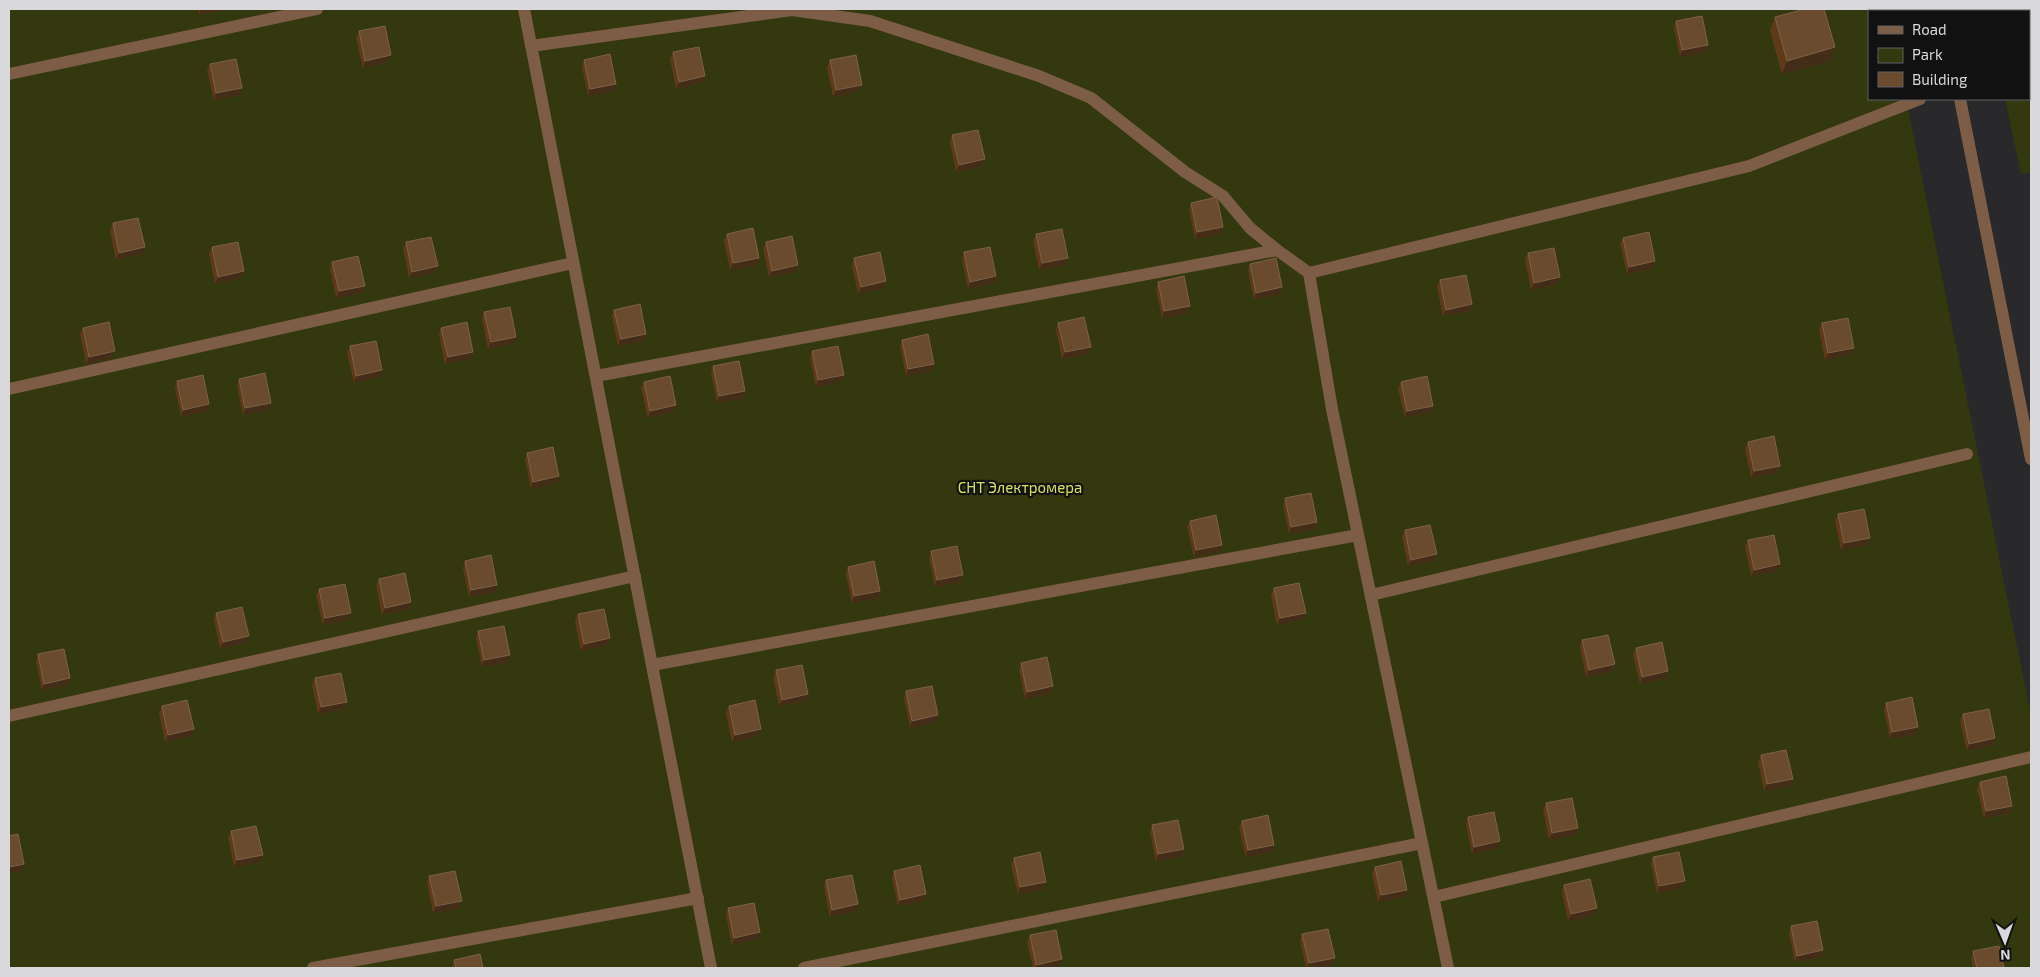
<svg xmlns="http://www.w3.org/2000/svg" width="2040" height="977" viewBox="0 0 2040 977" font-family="'Exo 2',sans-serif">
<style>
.green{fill:#33380e}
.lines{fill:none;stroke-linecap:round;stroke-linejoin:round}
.minor{stroke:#7e5d46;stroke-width:12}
.wall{fill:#5e3a19}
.shaded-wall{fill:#432c18}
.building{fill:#6b4b2e;stroke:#7d6149}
.labels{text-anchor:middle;stroke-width:4.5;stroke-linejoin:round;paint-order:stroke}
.park-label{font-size:15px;fill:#d3e161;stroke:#111112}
</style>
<rect width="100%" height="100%" fill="#29282b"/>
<path class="green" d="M9 9H1888V11H1869V99H1906L2031 715V968H9Z
M1986 9H2031V172L2021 174 2005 99H2029V11H1987Z"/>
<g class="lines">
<path class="minor" d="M524 9 711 968
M1941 9 1942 11
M531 46 792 10 870 21 1039 76 1091 98 1185 172 1223 196 1250 228 1277 250
M9 74 317 9
M1960 99 2031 459
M596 376 1277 250 1309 273
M9 389 573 263
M1371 595 1967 454
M652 665 1358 535
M9 716 635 576
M1434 897 2031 757
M313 968 698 898
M804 968 1422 843
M1448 968 1332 409 1309 273 1749 166 1920 99"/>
</g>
<path class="wall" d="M198 9H225V10L199 15Z
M1775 17 1835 47 1830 61 1782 74 1770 31Z
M1676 21 1708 45 1706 52 1680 57 1674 28Z
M359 31 388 62 363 68 356 38Z
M673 52 705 76 702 83 676 89 670 59Z
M584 60 614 91 588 96 582 67Z
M830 60 862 85 859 91 833 97 827 67Z
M210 64 242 88 240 95 214 100 207 71Z
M952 135 985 159 982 166 956 172 950 142Z
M1191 203 1223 227 1221 234 1195 239 1189 210Z
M113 223 142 254 116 260 110 230Z
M727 234 759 258 756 265 730 270 724 241Z
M1036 234 1065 265 1039 270 1033 241Z
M1623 238 1655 261 1653 268 1627 274 1620 244Z
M406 242 438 266 435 273 409 278 403 249Z
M766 242 795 272 769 277 763 249Z
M212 247 244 271 241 278 215 284 209 254Z
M964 252 996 276 994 283 968 289 962 259Z
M1528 253 1560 277 1557 284 1531 290 1525 260Z
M854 258 886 281 884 288 858 294 852 265Z
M332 262 365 286 362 293 336 298 330 269Z
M1250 264 1282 287 1280 294 1254 300 1248 271Z
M1440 280 1472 304 1469 311 1443 316 1437 287Z
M1158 282 1190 306 1188 313 1162 318 1156 289Z
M614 310 644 341 618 346 612 316Z
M484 312 514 343 488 349 482 319Z
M1058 323 1088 354 1062 359 1056 330Z
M1822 323 1854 348 1851 354 1825 360 1819 330Z
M83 328 112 358 86 364 80 334Z
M441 328 471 359 445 364 439 335Z
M902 340 934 364 932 371 906 376 900 346Z
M350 346 382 370 380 377 354 383 347 353Z
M812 351 844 375 842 381 816 387 810 358Z
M713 366 745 391 743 398 717 403 711 373Z
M239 379 269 410 243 415 237 386Z
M177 381 207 411 181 417 175 388Z
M644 382 673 412 648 418 641 388Z
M1401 382 1433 406 1431 412 1405 418 1398 389Z
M1748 442 1780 466 1777 473 1751 478 1745 449Z
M527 453 559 476 557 483 531 489 525 459Z
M1285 498 1317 522 1315 529 1289 534 1283 505Z
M1838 514 1870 538 1867 545 1841 550 1835 521Z
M1190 521 1220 552 1194 557 1187 527Z
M1405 530 1437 554 1434 561 1408 566 1402 537Z
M1748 540 1780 564 1777 571 1751 576 1745 547Z
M931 551 961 582 935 587 929 558Z
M465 561 495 592 469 597 463 568Z
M848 567 878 598 852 603 846 574Z
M379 579 411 602 408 609 382 615 376 585Z
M1274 588 1306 613 1303 619 1277 625 1271 595Z
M319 589 348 620 323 625 316 596Z
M216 613 246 643 220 649 214 620Z
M578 614 607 645 581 651 575 621Z
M478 631 510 655 508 662 482 667 476 638Z
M1582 640 1615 664 1612 671 1586 677 1580 647Z
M1636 648 1666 678 1640 684 1633 655Z
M38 654 68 685 42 690 36 661Z
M1021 663 1053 686 1051 693 1025 699 1019 670Z
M776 670 806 701 779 706 773 677Z
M315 678 347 702 344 709 318 714 312 685Z
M906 691 936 722 910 728 904 698Z
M1886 703 1918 727 1916 734 1890 739 1884 710Z
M162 706 194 729 191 736 165 742 159 713Z
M729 706 761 729 758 736 732 742 726 713Z
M1963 714 1995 738 1992 745 1967 751 1960 721Z
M1761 755 1793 779 1790 786 1764 791 1758 762Z
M1980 782 2012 806 2010 813 1984 818 1977 789Z
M1546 803 1578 828 1575 835 1549 840 1543 810Z
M1468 817 1500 841 1498 848 1472 854 1466 824Z
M1242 821 1272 852 1246 857 1239 828Z
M1152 825 1184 849 1182 856 1156 861 1150 832Z
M231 831 263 855 260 862 234 867 228 838Z
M1653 857 1682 888 1657 893 1651 864Z
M1014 858 1046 882 1044 889 1018 894 1011 865Z
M1375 867 1407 890 1404 897 1378 902 1372 873Z
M894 871 924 901 898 906 892 878Z
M429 876 462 901 459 908 433 913 427 883Z
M826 880 856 911 830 917 824 887Z
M1564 885 1597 908 1594 915 1568 921 1562 892Z
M728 908 758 939 732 945 726 915Z
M1791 926 1823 950 1821 957 1795 962 1789 933Z
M1302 934 1335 958 1332 965 1316 968H1306L1300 941Z
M1030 935 1059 966 1048 968H1033L1027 942Z
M1973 951 2004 968H1973L1971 958Z
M454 960 483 968H452V967Z"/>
<path class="shaded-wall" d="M201 9H225V10L199 15Z
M1708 45 1706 52 1680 57 1682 50Z
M1835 47 1830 61 1782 74 1787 61Z
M391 55 388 62 363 68 365 61Z
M705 76 702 83 676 89 679 82Z
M616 84 614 91 588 96 590 89Z
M862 85 859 91 833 97 836 90Z
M242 88 240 95 214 100 216 93Z
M985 159 982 166 956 172 959 165Z
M1223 227 1221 234 1195 239 1197 232Z
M145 247 142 254 116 260 119 253Z
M759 258 756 265 730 270 733 263Z
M1068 258 1065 265 1039 270 1042 263Z
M1655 261 1653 268 1627 274 1629 267Z
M798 265 795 272 769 277 772 271Z
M438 266 435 273 409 278 412 272Z
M244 271 241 278 215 284 218 277Z
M996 276 994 283 968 289 970 282Z
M1560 277 1557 284 1531 290 1534 283Z
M886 281 884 288 858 294 861 287Z
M365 286 362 293 336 298 339 291Z
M1282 287 1280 294 1254 300 1256 293Z
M1472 304 1469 311 1443 316 1446 310Z
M1190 306 1188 313 1162 318 1164 311Z
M646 334 644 341 618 346 621 339Z
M516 337 514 343 488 349 491 342Z
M1091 347 1088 354 1062 359 1065 352Z
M1854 348 1851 354 1825 360 1828 353Z
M115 351 112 358 86 364 89 357Z
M473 352 471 359 445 364 448 357Z
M934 364 932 371 906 376 908 369Z
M382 370 380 377 354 383 356 376Z
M844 375 842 381 816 387 818 380Z
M745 391 743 398 717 403 719 396Z
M271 403 269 410 243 415 245 408Z
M209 404 207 411 181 417 183 410Z
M676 405 673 412 648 418 650 411Z
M1433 406 1431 412 1405 418 1407 411Z
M1780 466 1777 473 1751 478 1754 471Z
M559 476 557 483 531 489 533 482Z
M1317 522 1315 529 1289 534 1291 527Z
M1870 538 1867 545 1841 550 1844 543Z
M1222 545 1220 552 1194 557 1196 550Z
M1437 554 1434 561 1408 566 1411 560Z
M1780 564 1777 571 1751 576 1754 570Z
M963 575 961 582 935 587 937 580Z
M497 585 495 592 469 597 471 590Z
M880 591 878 598 852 603 854 596Z
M411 602 408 609 382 615 385 608Z
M351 613 348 620 323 625 325 618Z
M1306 613 1303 619 1277 625 1280 618Z
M249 636 246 643 220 649 223 642Z
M610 638 607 645 581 651 584 644Z
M510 655 508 662 482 667 484 660Z
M1615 664 1612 671 1586 677 1589 670Z
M1668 671 1666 678 1640 684 1642 677Z
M70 678 68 685 42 690 44 684Z
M1053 686 1051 693 1025 699 1027 692Z
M808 694 806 701 779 706 782 700Z
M347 702 344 709 318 714 321 707Z
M938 715 936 722 910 728 912 721Z
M1918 727 1916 734 1890 739 1892 732Z
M194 729 191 736 165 742 168 735Z
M761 729 758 736 732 742 735 735Z
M1995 738 1992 745 1967 751 1969 744Z
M1793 779 1790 786 1764 791 1767 784Z
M2012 806 2010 813 1984 818 1986 811Z
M1578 828 1575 835 1549 840 1552 833Z
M1500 841 1498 848 1472 854 1474 847Z
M1274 845 1272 852 1246 857 1248 850Z
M1184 849 1182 856 1156 861 1158 854Z
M263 855 260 862 234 867 237 860Z
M24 864 22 871 9 873V867Z
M1685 881 1682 888 1657 893 1659 886Z
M1046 882 1044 889 1018 894 1020 887Z
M1407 890 1404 897 1378 902 1381 895Z
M926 894 924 901 898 906 900 900Z
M462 901 459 908 433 913 436 906Z
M858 904 856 911 830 917 832 910Z
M1597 908 1594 915 1568 921 1571 914Z
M760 932 758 939 732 945 734 938Z
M1823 950 1821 957 1795 962 1797 956Z
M1335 958 1332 965 1316 968H1307L1309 963Z
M1062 959 1059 966 1048 968H1035L1036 965Z"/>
<path class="building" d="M1805 9H1824L1835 47 1787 61 1775 17Z
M1702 16 1708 45 1682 50 1676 21Z
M385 26 391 55 365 61 359 31Z
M699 47 705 76 679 82 673 52Z
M610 54 616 84 590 89 584 60Z
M856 55 862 85 836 90 830 60Z
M236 59 242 88 216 93 210 64Z
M978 130 985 159 959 165 952 135Z
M1217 197 1223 227 1197 232 1191 203Z
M138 218 145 247 119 253 113 223Z
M753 228 759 258 733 263 727 234Z
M1062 229 1068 258 1042 263 1036 234Z
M1649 232 1655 261 1629 267 1623 238Z
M792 236 798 265 772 271 766 242Z
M431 237 438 266 412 272 406 242Z
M238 242 244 271 218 277 212 247Z
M990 247 996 276 970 282 964 252Z
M1554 248 1560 277 1534 283 1528 253Z
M880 252 886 281 861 287 854 258Z
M358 256 365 286 339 291 332 262Z
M1276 258 1282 287 1256 293 1250 264Z
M1466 275 1472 304 1446 310 1440 280Z
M1184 276 1190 306 1164 311 1158 282Z
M640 304 646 334 621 339 614 310Z
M510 307 516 337 491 342 484 312Z
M1084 317 1091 347 1065 352 1058 323Z
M1848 318 1854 348 1828 353 1822 323Z
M109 322 115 351 89 357 83 328Z
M467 322 473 352 448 357 441 328Z
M928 334 934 364 908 369 902 340Z
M376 341 382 370 356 376 350 346Z
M838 346 844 375 818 380 812 351Z
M739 361 745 391 719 396 713 366Z
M265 373 271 403 245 408 239 379Z
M203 375 209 404 183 410 177 381Z
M670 376 676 405 650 411 644 382Z
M1427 376 1433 406 1407 411 1401 382Z
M1774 436 1780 466 1754 471 1748 442Z
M553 447 559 476 533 482 527 453Z
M1311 493 1317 522 1291 527 1285 498Z
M1864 509 1870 538 1844 543 1838 514Z
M1216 515 1222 545 1196 550 1190 521Z
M1430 525 1437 554 1411 560 1405 530Z
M1774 535 1780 564 1754 570 1748 540Z
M957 546 963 575 937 580 931 551Z
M491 555 497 585 471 590 465 561Z
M874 561 880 591 854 596 848 567Z
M405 573 411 602 385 608 379 579Z
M1299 583 1306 613 1280 618 1274 588Z
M345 584 351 613 325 618 319 589Z
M242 607 249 636 223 642 216 613Z
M604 609 610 638 584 644 578 614Z
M504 626 510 655 484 660 478 631Z
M1608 635 1615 664 1589 670 1582 640Z
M1662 642 1668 671 1642 677 1636 648Z
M64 649 70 678 44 684 38 654Z
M1047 657 1053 686 1027 692 1021 663Z
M802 665 808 694 782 700 776 670Z
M341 673 347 702 321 707 315 678Z
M932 686 938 715 912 721 906 691Z
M1912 697 1918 727 1892 732 1886 703Z
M187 700 194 729 168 735 162 706Z
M755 700 761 729 735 735 729 706Z
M1989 709 1995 738 1969 744 1963 714Z
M1786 750 1793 779 1767 784 1761 755Z
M2006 776 2012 806 1986 811 1980 782Z
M1572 798 1578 828 1552 833 1546 803Z
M1494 812 1500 841 1474 847 1468 817Z
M1268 815 1274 845 1248 850 1242 821Z
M1178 820 1184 849 1158 854 1152 825Z
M256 826 263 855 237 860 231 831Z
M18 834 24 864 9 867V836Z
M1040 852 1046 882 1020 887 1014 858Z
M1679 852 1685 881 1659 886 1653 857Z
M1401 861 1407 890 1381 895 1375 867Z
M920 865 926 894 900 900 894 871Z
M455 871 462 901 436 906 429 876Z
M852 875 858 904 832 910 826 880Z
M1590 879 1597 908 1571 914 1564 885Z
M754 903 760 932 734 938 728 908Z
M1817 921 1823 950 1797 956 1791 926Z
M1328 929 1335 958 1309 963 1302 934Z
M1056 930 1062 959 1036 965 1030 935Z
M1999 946 2004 968H1977L1973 951Z
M480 954 483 968H456L454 960Z"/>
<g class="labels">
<g class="park-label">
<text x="1020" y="493">СНТ Электромера</text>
</g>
</g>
<rect width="2040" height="977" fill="none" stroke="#d9d8da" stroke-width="20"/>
<rect x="1868" y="10" width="162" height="90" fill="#111112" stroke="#616162"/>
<rect x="1878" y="26" width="25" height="8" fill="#7e5d46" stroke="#616162"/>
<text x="1912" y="35" font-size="15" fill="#d9d8da">Road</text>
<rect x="1878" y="48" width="25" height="15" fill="#33380e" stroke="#616162"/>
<text x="1912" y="60" font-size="15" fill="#d9d8da">Park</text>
<rect x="1878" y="72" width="25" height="15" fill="#6b4b2e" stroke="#616162"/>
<text x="1912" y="85" font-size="15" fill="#d9d8da">Building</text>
<g transform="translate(2005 942) rotate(178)" stroke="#111112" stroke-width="4" paint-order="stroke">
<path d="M0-4L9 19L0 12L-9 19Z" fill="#d9d8da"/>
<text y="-8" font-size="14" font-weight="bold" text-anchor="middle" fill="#d9d8da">N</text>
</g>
</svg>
